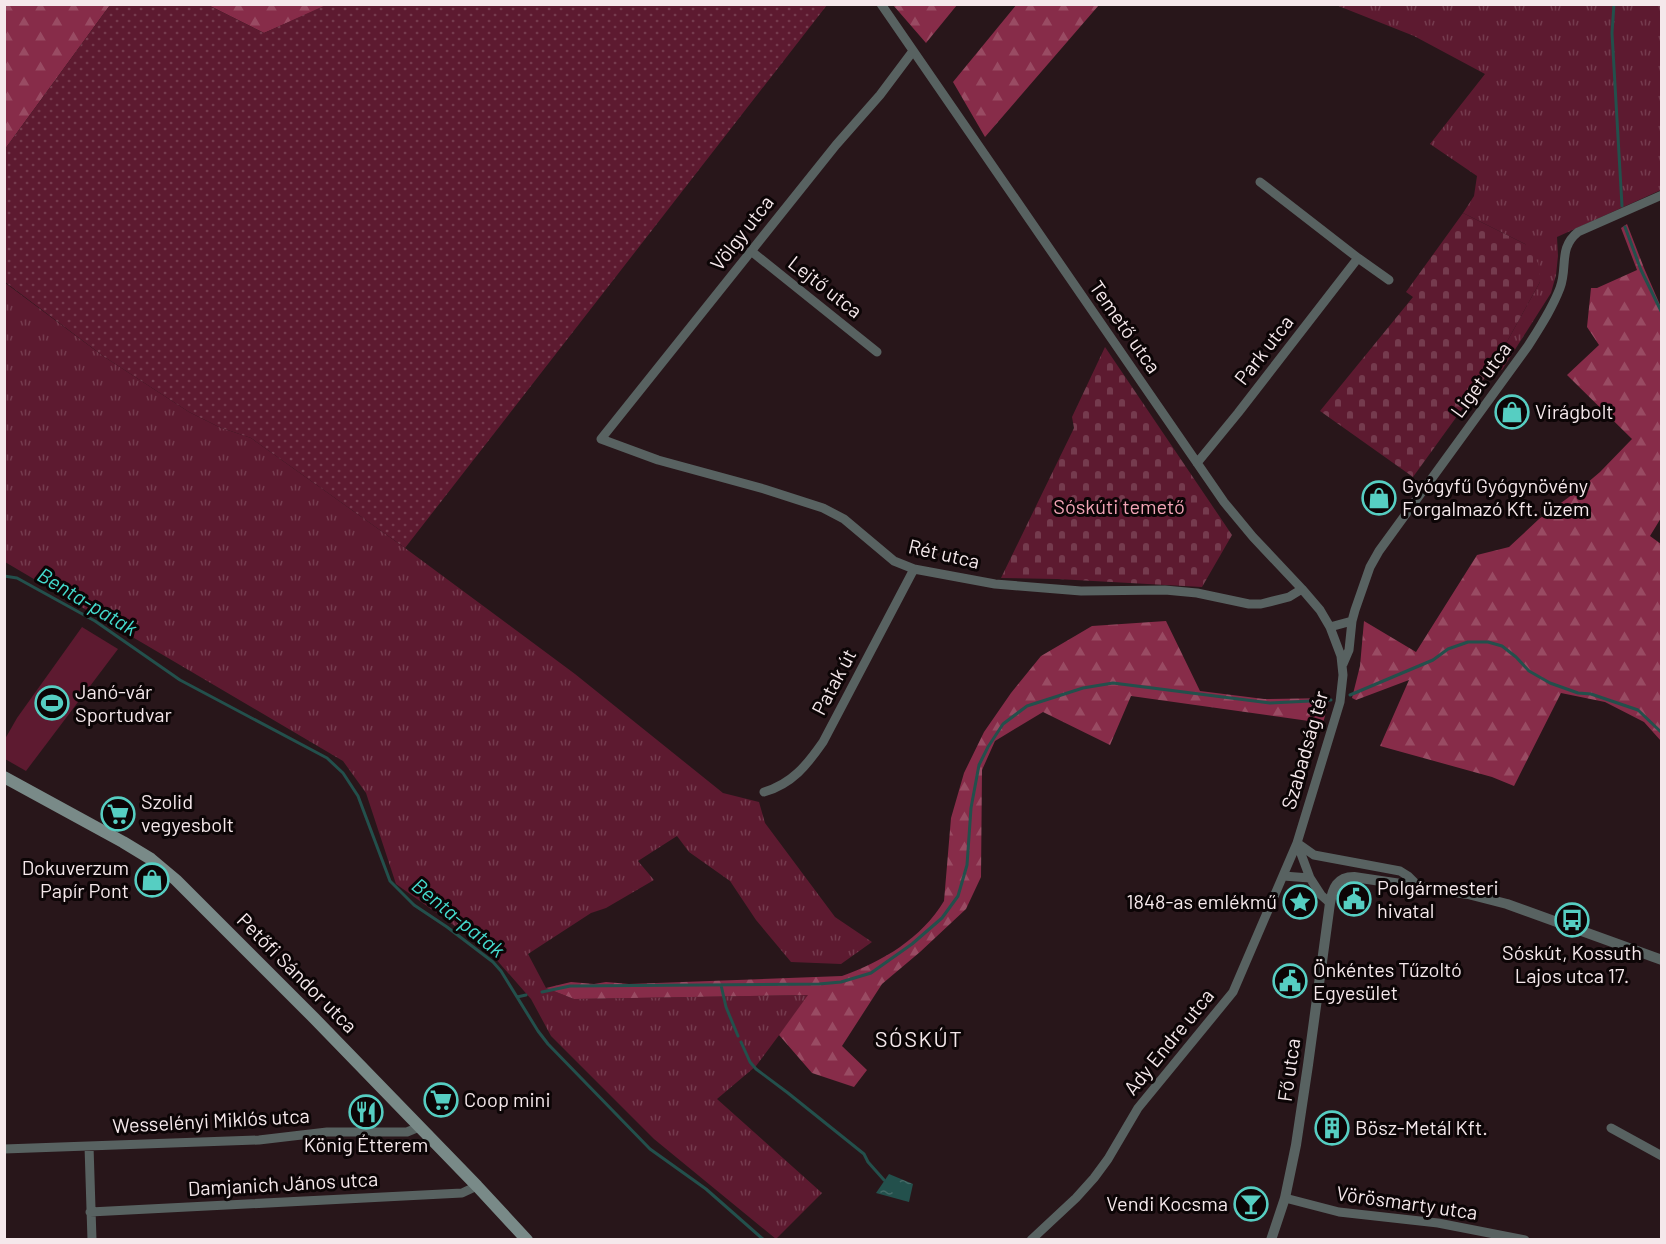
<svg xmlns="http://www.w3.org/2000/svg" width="1666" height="1244" viewBox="0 0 1666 1244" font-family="Barlow,sans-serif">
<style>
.grass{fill:url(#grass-tufts)}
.forest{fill:url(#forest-firs)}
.cemetery{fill:url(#cemetery-stones)}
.garden{fill:url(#garden-dots)}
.pitch{fill:#5d1a30}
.water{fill:url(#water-ripples)}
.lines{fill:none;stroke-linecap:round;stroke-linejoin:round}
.stream{stroke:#23504c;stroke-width:3}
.minor{stroke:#586261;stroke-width:9}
.tertiary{stroke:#586261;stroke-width:10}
.secondary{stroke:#798a88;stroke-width:12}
.labels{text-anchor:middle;stroke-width:6;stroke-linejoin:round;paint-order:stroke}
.street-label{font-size:20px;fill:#f5e8eb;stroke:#0c0506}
.poi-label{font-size:20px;fill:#f5e8eb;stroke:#0c0506;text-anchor:start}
.park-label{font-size:20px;fill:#f3a5b7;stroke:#0c0506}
.water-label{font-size:21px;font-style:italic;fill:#44dacd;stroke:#0c0506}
.quarter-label{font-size:22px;letter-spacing:1.5px;fill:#f5e8eb;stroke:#0c0506}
</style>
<defs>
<pattern id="grass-tufts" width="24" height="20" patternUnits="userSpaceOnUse" patternTransform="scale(1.5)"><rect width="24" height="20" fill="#5d1a30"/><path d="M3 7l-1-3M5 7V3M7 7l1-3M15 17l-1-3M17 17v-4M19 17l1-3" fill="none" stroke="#753b4e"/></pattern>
<pattern id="forest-firs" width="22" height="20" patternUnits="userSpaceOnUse" patternTransform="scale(1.5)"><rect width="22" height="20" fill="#872c49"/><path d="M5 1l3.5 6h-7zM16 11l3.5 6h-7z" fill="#994b63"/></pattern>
<pattern id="cemetery-stones" width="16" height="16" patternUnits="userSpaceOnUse" patternTransform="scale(1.5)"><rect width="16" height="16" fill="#5d1a30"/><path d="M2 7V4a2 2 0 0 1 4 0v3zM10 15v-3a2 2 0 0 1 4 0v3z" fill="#753b4e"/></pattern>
<pattern id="garden-dots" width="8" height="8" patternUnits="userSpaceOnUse" patternTransform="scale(1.5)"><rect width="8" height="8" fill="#5d1a30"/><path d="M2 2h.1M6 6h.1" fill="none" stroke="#753b4e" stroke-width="1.8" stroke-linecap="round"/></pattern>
<pattern id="water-ripples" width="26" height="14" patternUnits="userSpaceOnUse" patternTransform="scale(1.5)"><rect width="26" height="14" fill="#23504c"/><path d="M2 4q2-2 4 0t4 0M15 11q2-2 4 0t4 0" fill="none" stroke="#446966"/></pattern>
</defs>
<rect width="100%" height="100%" fill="#28161a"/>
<path class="grass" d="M1336 5H1661V190L1557 237 1558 256 1556 275 1551 293 1502 370 1494 365 1540 282 1525 244 1463 213 1474 196 1477 176 1430 144 1485 74 1414 36Z
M4 282 103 356 189 412 219 427 251 438 405 548 575 674 723 793 759 802 765 823 835 917 872 942 841 964 791 962 756 920 730 881 689 852 677 836 638 861 654 880 606 908 591 913 528 954 546 988 574 999 809 995 756 1066 717 1099 822 1193 776 1239 654 1139 551 1036 531 999 487 949 396 884 366 793 343 761 5 562Z"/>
<path class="forest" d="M1017 4 1099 5 985 137 953 82Z
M5 5H110L5 149Z
M208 5H328L264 33Z
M893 5H957L926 43Z
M1627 224 1644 268 1661 307V518L1650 536 1661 544V741L1644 722 1605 702 1561 693 1514 786 1492 777 1380 746 1409 680 1356 700 1352 698 1360 666 1364 621 1416 652 1477 555 1509 547 1539 519 1580 489 1600 472 1632 439 1567 375 1599 345 1587 327 1591 288H1597L1637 270 1621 228Z
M1166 621 1200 691 1264 699 1330 698 1323 723 1131 696 1110 745 1043 712 995 741 982 770 981 877 966 909 920 952 882 984 842 1046 867 1070 854 1087 812 1073 779 1035 808 995 574 999 546 988 571 982 594 984 606 982 629 984 842 976C882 962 922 938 944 901L951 818 964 773 984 732 1011 693 1041 656 1092 626Z"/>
<path class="cemetery" d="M1463 213 1525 244 1538 263 1540 282 1494 365 1413 477 1320 411 1413 297 1406 292Z
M1105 347 1232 535 1202 587 1057 579 1001 578 1074 428 1072 417Z"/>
<path class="garden" d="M328 4 827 5 405 548 251 438 219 427 189 412 103 356 5 282V149L110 5H208L264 33Z"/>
<path class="pitch" d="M82 627 118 649 26 771 5 759V739L17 718Z"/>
<path class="water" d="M889 1174 913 1184 909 1202 876 1193Z"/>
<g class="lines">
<path class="stream" d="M1614 4 1612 33 1622 206
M1625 227 1641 270 1662 313
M4 576 17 578 95 621 180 680 327 758 343 773 358 796 390 881 414 905 447 927 493 962 501 971 538 1031 548 1044 650 1149 706 1189 764 1240
M1350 695 1433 660 1448 649 1468 642H1488L1502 646 1516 657 1529 671 1550 683 1578 693 1591 694 1638 710 1662 733
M721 985 726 1007 738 1036
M542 992 570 986 819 984 841 982 871 973 912 944 942 918 958 896 967 865 971 808 979 765 988 747 1003 724 1027 706 1083 688 1113 683 1270 703 1331 700
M517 997 526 995
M741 1042 750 1062 756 1069 788 1093 864 1154 868 1162 884 1180"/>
<path class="minor" d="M881 4 1224 502 1253 537 1302 589 1320 610 1330 627 1341 656 1343 675 1340 702 1297 843 1310 878 1321 895 1330 903
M913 51 880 95 836 145 601 439 658 460 764 489 823 508 844 519 894 561 914 569 995 584 1081 591 1165 590 1197 593 1249 604H1261L1289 597 1302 589
M751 251 877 352
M1358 258 1389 280
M1197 463 1238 413 1358 258 1260 182
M1330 627 1352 621
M1343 664 1349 650 1352 621 1355 610 1370 567 1379 551 1528 346C1540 327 1552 309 1560 288 1568 267 1558 248 1578 232L1662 195
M764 792C792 784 807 765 823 742L914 569
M1283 876 1310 878
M1611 1128 1662 1156
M89 1146 92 1240
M4 1149 259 1140 327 1132H407L419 1127
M1285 1198 1339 1212 1438 1223 1525 1240
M90 1212 462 1193 477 1186
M1031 1240 1076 1198 1094 1178 1108 1159 1138 1108 1233 992 1297 843 1314 855 1400 871 1408 876 1418 886"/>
<path class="tertiary" d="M1271 1240 1285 1198 1296 1145 1308 1065 1330 903C1333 888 1337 877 1354 877L1468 894 1507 904 1662 960"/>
<path class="secondary" d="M4 777 123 842 151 859 176 880 314 1018 477 1186 527 1240"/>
</g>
<defs>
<g id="shop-ring" transform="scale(1.725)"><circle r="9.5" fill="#0c0506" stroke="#56cec2" stroke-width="1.5"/><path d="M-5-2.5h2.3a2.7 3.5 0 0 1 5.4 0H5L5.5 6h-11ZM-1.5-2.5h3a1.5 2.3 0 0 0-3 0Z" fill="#56cec2"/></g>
<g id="stadium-ring" transform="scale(1.725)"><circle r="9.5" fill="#0c0506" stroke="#56cec2" stroke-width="1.5"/><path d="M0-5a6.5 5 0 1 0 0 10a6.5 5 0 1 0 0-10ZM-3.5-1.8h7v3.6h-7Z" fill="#56cec2"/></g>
<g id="supermarket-ring" transform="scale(1.725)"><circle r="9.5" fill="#0c0506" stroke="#56cec2" stroke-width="1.5"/><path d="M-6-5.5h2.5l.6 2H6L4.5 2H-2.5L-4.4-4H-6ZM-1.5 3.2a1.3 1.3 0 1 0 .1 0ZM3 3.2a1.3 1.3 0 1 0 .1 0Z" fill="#56cec2"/></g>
<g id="civic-ring" transform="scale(1.725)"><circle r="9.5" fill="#0c0506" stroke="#56cec2" stroke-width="1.5"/><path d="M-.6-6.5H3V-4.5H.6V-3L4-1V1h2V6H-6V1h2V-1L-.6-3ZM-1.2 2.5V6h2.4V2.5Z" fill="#56cec2"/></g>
<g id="sight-ring" transform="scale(1.725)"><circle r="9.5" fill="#0c0506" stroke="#56cec2" stroke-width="1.5"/><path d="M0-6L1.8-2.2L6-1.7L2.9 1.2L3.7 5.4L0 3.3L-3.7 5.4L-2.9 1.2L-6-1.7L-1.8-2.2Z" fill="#56cec2"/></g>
<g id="bus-ring" transform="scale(1.725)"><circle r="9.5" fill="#0c0506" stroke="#56cec2" stroke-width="1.5"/><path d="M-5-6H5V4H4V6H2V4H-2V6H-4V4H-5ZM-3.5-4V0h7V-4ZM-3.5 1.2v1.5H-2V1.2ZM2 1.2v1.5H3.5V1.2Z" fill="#56cec2"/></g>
<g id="restaurant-ring" transform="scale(1.725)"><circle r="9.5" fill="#0c0506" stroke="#56cec2" stroke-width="1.5"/><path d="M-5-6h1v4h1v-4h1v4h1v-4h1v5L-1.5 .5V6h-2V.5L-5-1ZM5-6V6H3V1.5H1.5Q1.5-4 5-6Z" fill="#56cec2"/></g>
<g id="building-ring" transform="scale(1.725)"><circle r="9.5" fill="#0c0506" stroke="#56cec2" stroke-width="1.5"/><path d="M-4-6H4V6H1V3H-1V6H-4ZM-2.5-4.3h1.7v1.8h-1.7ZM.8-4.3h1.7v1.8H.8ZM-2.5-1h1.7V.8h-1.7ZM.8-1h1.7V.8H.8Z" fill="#56cec2"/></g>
<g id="bar-ring" transform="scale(1.725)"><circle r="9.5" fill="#0c0506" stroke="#56cec2" stroke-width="1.5"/><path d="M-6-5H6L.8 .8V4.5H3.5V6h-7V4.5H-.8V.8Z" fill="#56cec2"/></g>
</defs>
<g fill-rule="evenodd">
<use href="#shop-ring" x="1512" y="412"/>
<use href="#shop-ring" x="1379" y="498"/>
<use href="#stadium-ring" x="52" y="703"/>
<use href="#supermarket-ring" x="118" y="814"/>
<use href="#shop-ring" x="152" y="880"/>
<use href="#civic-ring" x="1354" y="899"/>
<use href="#sight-ring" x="1300" y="902"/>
<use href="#bus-ring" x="1572" y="920"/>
<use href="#civic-ring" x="1290" y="981"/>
<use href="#supermarket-ring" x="441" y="1100"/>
<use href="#restaurant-ring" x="366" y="1112"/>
<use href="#building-ring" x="1332" y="1128"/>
<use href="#bar-ring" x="1251" y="1204"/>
</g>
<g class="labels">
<g class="street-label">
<text transform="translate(742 233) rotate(-52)" y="7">Völgy utca</text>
<text transform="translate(825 287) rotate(38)" y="7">Lejtő utca</text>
<text transform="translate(1125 327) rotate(55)" y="7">Temető utca</text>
<text transform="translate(1264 350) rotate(-52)" y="7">Park utca</text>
<text transform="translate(1481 380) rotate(-54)" y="7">Liget utca</text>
<text transform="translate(944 554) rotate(13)" y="7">Rét utca</text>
<text transform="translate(834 682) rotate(-62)" y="7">Patak út</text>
<text transform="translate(1305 750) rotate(-74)" y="7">Szabadság tér</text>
<text transform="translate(297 973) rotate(45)" y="7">Petőfi Sándor utca</text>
<text transform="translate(1169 1042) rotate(-51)" y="7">Ady Endre utca</text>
<text transform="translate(1289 1070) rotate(-82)" y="7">Fő utca</text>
<text transform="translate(211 1121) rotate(-3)" y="7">Wesselényi Miklós utca</text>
<text transform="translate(283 1184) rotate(-3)" y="7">Damjanich János utca</text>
<text transform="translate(1407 1203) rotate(8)" y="7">Vörösmarty utca</text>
</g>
<g class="poi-label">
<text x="1535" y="419">Virágbolt</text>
<text x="1402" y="493">Gyógyfű Gyógynövény<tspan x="1402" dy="23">Forgalmazó Kft. üzem</tspan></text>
<text x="75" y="699">Janó-vár<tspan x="75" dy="23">Sportudvar</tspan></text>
<text x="141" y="809">Szolid<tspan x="141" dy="23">vegyesbolt</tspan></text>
<text x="129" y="875" text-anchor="end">Dokuverzum<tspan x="129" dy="23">Papír Pont</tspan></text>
<text x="1377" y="895">Polgármesteri<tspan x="1377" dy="23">hivatal</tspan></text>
<text x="1277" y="909" text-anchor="end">1848-as emlékmű</text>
<text x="1572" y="960" text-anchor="middle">Sóskút, Kossuth<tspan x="1572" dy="23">Lajos utca 17.</tspan></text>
<text x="1313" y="977">Önkéntes Tűzoltó<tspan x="1313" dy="23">Egyesület</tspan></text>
<text x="464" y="1107">Coop mini</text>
<text x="1355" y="1135">Bösz-Metál Kft.</text>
<text x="366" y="1152" text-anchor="middle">König Étterem</text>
<text x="1228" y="1211" text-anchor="end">Vendi Kocsma</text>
</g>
<g class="park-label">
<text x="1119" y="514">Sóskúti temető</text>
</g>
<g class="water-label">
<text transform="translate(87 602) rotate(31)" y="7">Benta-patak</text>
<text transform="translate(458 918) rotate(39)" y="7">Benta-patak</text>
</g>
<g class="quarter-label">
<text x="919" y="1047">SÓSKÚT</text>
</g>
</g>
<rect width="1666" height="1244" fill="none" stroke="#f5e8eb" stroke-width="12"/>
</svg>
